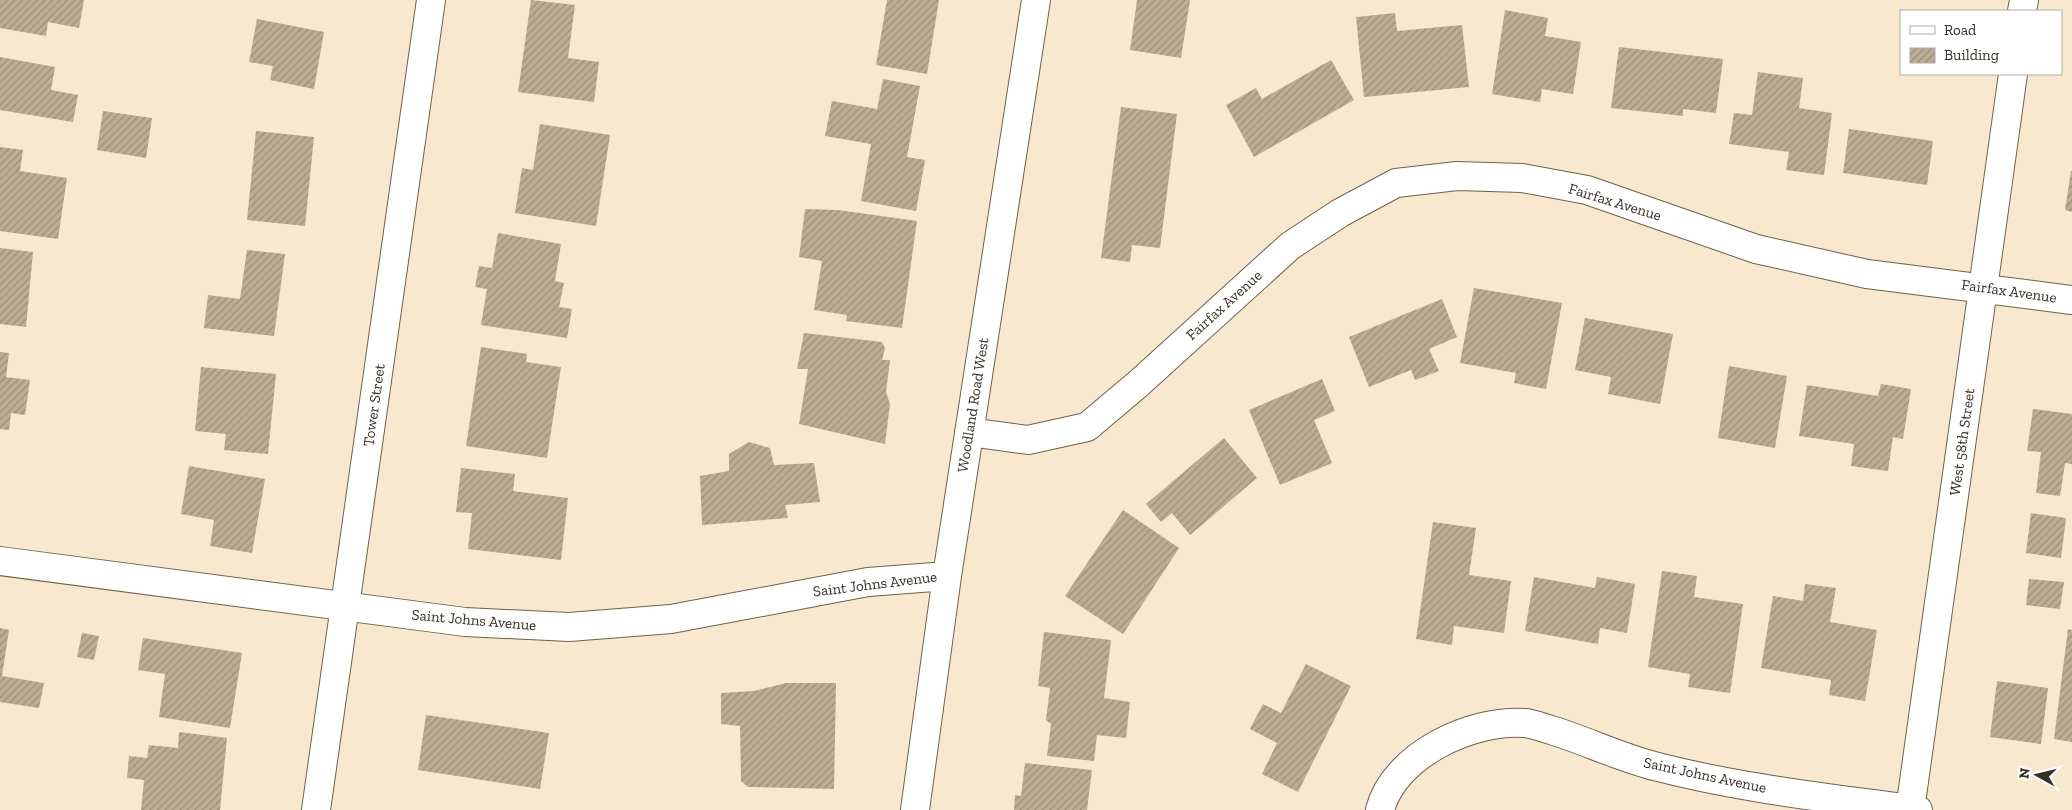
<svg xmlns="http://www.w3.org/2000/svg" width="2072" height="810" viewBox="0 0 2072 810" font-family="'Zilla Slab',serif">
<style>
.building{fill:url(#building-hatch)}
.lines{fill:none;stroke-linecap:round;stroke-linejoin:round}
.minor-casing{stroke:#6f614a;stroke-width:30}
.minor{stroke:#fff;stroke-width:28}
.labels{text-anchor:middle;stroke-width:4.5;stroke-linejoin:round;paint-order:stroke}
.street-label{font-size:15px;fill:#352f24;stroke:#fff}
</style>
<defs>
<pattern id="building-hatch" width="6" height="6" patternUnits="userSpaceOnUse" patternTransform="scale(1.25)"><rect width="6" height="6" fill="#bdad94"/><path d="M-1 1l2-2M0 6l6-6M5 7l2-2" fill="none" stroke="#9a8d79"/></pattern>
</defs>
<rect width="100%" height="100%" fill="#f8e8cd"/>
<path class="building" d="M0 0H84L79 28 48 22 46 36 0 28Z
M531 0 575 5 568 58 599 62 594 102 518 92Z
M887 0H939L927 74 876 65Z
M1137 0H1190L1181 58 1130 50Z
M1505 10 1548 18 1545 36 1581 42 1573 94 1542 89 1540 102 1492 94Z
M1395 13 1397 31 1462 25 1469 87 1364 97 1356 17Z
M257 19 324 32 314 89 270 80 273 66 249 62Z
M1619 47 1723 59 1716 113 1683 109V116L1611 108Z
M0 57 55 67 51 90 78 95 73 122 0 110Z
M1331 60 1354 100 1254 157 1226 105 1256 88 1262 99Z
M1758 72 1803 78 1799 108 1832 113 1824 175 1786 170 1789 152 1729 144 1734 113 1752 115Z
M883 79 920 86 907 157 925 160 916 211 861 201 871 144 825 136 832 101 877 109Z
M1121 107 1177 114 1160 248 1132 245 1130 262 1101 258Z
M103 111 152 118 146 158 97 150Z
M540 124 610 135 596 226 515 213 522 168 533 170Z
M1849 129 1933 141 1927 185 1843 173Z
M256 131 314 137 305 226 247 220Z
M0 147 23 150 20 171 67 178 58 239 0 231Z
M2071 171H2072V212L2065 210Z
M805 209 838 210 917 221 902 328 846 321 847 315 814 310 822 261 799 257Z
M498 233 561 244 555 281 564 283 559 307 572 309 567 338 481 325 487 289 475 287 479 266 492 268Z
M0 248 33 252 26 327 0 324Z
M247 250 285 254 274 336 204 328 208 295 240 299Z
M1474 288 1562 303 1546 389 1514 383 1516 373 1460 363Z
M1442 299 1457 337 1429 349 1439 371 1415 380 1411 370 1369 387 1349 337Z
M1585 318 1673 334 1660 404 1608 394 1611 377 1575 370Z
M804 333 882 342 885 348 882 360H890L886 392 890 404 885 444 799 424 808 369H797Z
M481 347 527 354 526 362 561 367 547 458 466 446Z
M0 352 9 353 6 377 30 380 25 415 11 413 9 430 0 429Z
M1729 366 1787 376 1775 448 1718 438Z
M201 367 276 374 268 454 224 450 226 434 195 431Z
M1322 379 1335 411 1314 420 1332 463 1280 485 1249 410Z
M1881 384 1911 389 1903 439 1893 437 1888 471 1851 466 1854 444 1799 436 1807 385 1878 396Z
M2033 409 2072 414V464L2065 463 2060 496 2036 493 2041 452 2027 451Z
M1224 438 1257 478 1190 535 1172 513 1161 522 1146 504Z
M749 442 770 448 774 465 814 463 820 502 785 505 788 518 702 525 700 476 729 471V454Z
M189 466 265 479 252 553 210 546 214 520 181 514Z
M461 468 515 474 513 491 568 498 561 560 468 549 472 513 456 512Z
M1123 510 1179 548 1123 634 1065 596Z
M2031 513 2066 518 2061 558 2026 553Z
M1433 522 1476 528 1469 575 1511 581 1504 633 1454 626 1452 645 1416 639Z
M1662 571 1697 576 1694 597 1743 604 1730 693 1688 687 1690 674 1648 667Z
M1534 577 1595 588 1597 577 1635 584 1627 633 1600 628 1598 644 1525 631Z
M2029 579 2064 582 2060 609 2026 605Z
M1805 584 1836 588 1830 622 1877 630 1865 701 1829 695 1831 680 1761 668 1773 596 1803 601Z
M0 628 9 630 2 676 44 683 39 708 0 702Z
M2068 629 2072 630V742L2054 739Z
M1044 632 1111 640 1104 698 1130 702 1126 738 1097 735 1094 761 1047 756 1051 724 1046 720 1050 688 1038 686Z
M82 633 99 636 94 660 77 657Z
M143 638 242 653 230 728 159 717 165 674 138 670Z
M1306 664 1351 686 1298 792 1262 774 1277 743 1250 729 1263 704 1281 713Z
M1997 681 2048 688 2041 744 1990 737Z
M786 683H836L834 789 748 787 741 781 740 726 721 724V693L754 691Z
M426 715 549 733 540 789 418 770Z
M179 732 227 738 220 810H141L144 780 127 778 129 756 147 758 149 745 178 748Z
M1025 763 1092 770 1087 810H1014L1015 795 1021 796Z"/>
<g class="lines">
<g class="minor-casing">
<path id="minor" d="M2022 11 2024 0
M969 432 1028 440 1087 427 1138 384 1290 246 1340 213 1396 183 1457 176 1522 178 1587 190 1756 249 1867 274 2072 300
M0 561 465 622 569 627 671 619 868 582 947 576
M316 810 431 0
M915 810 947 576 1036 0
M1380 810C1394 755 1472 719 1525 723 1534 724 1543 728 1551 730 1587 741 1621 758 1658 767 1743 789 1831 798 1918 810
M1910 810 2013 74"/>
</g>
<use href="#minor" class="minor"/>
</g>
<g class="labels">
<g class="street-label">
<text transform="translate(1615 202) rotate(17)" y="5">Fairfax Avenue</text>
<text transform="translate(2009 291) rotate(8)" y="5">Fairfax Avenue</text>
<text transform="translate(1224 305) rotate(-42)" y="5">Fairfax Avenue</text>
<text transform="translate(374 405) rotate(-82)" y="5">Tower Street</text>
<text transform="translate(973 405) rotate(-81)" y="5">Woodland Road West</text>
<text transform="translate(1962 442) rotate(-82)" y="5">West 58th Street</text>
<text transform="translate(875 584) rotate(-7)" y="5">Saint Johns Avenue</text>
<text transform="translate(474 620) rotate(5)" y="5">Saint Johns Avenue</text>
<text transform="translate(1705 775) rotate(12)" y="5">Saint Johns Avenue</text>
</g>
</g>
<rect x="1900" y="10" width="162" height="65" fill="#ffffff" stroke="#aeaca7"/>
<rect x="1910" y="26" width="25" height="8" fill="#ffffff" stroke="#aeaca7"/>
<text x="1944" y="35" font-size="15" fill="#352f24">Road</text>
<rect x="1910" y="48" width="25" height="15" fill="url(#building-hatch)" stroke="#aeaca7"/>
<text x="1944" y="60" font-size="15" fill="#352f24">Building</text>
<g transform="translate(2037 775) rotate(278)" stroke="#ffffff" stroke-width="4" paint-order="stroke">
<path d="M0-4L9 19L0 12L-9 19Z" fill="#352f24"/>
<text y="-8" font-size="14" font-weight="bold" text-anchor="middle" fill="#352f24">N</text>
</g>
</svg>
